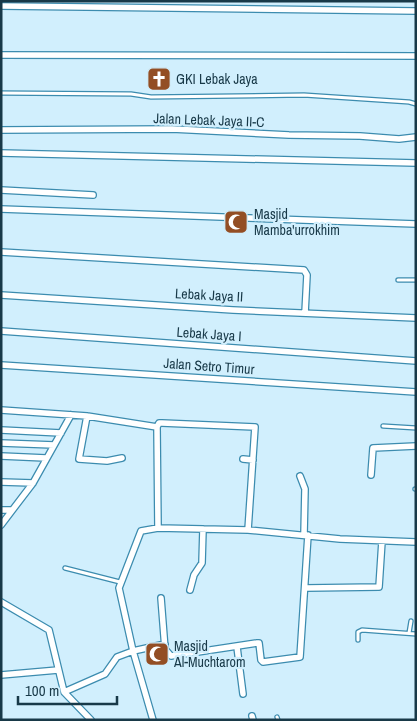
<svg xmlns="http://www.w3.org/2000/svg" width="417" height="721" viewBox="0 0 417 721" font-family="'Archivo Narrow',sans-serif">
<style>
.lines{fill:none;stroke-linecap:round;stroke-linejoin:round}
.service-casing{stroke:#3c8caf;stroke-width:5.5}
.minor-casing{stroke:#3c8caf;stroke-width:8}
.service{stroke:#fff;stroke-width:3}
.minor{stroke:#fff;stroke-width:5.5}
.labels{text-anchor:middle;stroke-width:4.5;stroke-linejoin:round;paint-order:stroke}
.poi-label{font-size:14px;fill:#183948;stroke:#d1effd;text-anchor:start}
.street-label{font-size:14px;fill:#183948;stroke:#d1effd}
</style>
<rect width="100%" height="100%" fill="#d1effd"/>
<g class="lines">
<g class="service-casing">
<path id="service" d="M1 93 131 94 151 97 304 95 409 102 416 104
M398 280H416
M383 426 416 428
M415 489H416
M65 568 120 582
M409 633 411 621
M358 640V632L362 630 416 634
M277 717 278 720"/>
</g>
<g class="minor-casing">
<path id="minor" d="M1 6 416 11
M1 55 416 56
M1 130 172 129 289 135 360 136 399 139 416 137
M1 153 416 163
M1 190 93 195
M1 209 416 224
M1 252 304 270 307 275 305 313
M1 295 233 310 416 318
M1 331 416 361
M1 365 416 392
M1 410 87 416 157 427
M87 416 79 459 107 461 122 458
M157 427 159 423H162L255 427 248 530
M157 427 158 528
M1 430 61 433
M1 443 54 445
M1 456 46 458
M243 459 253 460
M371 475 373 448 416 446
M300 476 305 489 304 535
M1 482 33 483
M1 510H12
M1 525 33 483 71 415
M306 588 379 587 382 541
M190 590 194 575 202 563 203 529
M161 598 165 649 171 656 257 643H259L261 660 263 662 300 657 308 535
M1 602 49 630 64 692 91 720
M237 647 243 694
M1 675 58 670
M64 692 105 674 117 657 133 651 119 588 141 531 158 528 248 530 340 539 416 542
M252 716 253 720
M153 720 133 651 165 644"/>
</g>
<use href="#service" class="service"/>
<use href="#minor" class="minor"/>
</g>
<defs>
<g id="church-square" transform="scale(1.25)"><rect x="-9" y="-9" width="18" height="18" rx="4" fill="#934e24" stroke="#d1effd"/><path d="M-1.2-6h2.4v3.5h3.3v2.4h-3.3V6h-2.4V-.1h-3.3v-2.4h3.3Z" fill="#fff"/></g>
<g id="mosque-square" transform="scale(1.25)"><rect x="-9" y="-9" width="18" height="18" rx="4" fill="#934e24" stroke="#d1effd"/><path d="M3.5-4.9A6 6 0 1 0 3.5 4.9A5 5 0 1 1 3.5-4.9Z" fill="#fff"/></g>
</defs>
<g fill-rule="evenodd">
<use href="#church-square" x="159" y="79"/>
<use href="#mosque-square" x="236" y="222"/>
<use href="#mosque-square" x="157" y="654"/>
</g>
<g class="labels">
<g class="poi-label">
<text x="176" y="84">GKI Lebak Jaya</text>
<text x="254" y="219">Masjid<tspan x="254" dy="16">Mamba'urrokhim</tspan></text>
<text x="174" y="651">Masjid<tspan x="174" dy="16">Al-Muchtarom</tspan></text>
</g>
<g class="street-label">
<text transform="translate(209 120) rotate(2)" y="5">Jalan Lebak Jaya II-C</text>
<text transform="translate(209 295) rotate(3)" y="5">Lebak Jaya II</text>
<text transform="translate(209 334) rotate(4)" y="5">Lebak Jaya I</text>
<text transform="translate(209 366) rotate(4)" y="5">Jalan Setro Timur</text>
</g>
</g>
<rect width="417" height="721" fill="none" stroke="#183948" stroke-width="5"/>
<path d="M18 696v8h99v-8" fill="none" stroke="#183948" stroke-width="2.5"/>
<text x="25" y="696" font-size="15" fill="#183948" stroke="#d1effd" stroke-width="4" paint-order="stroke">100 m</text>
</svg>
